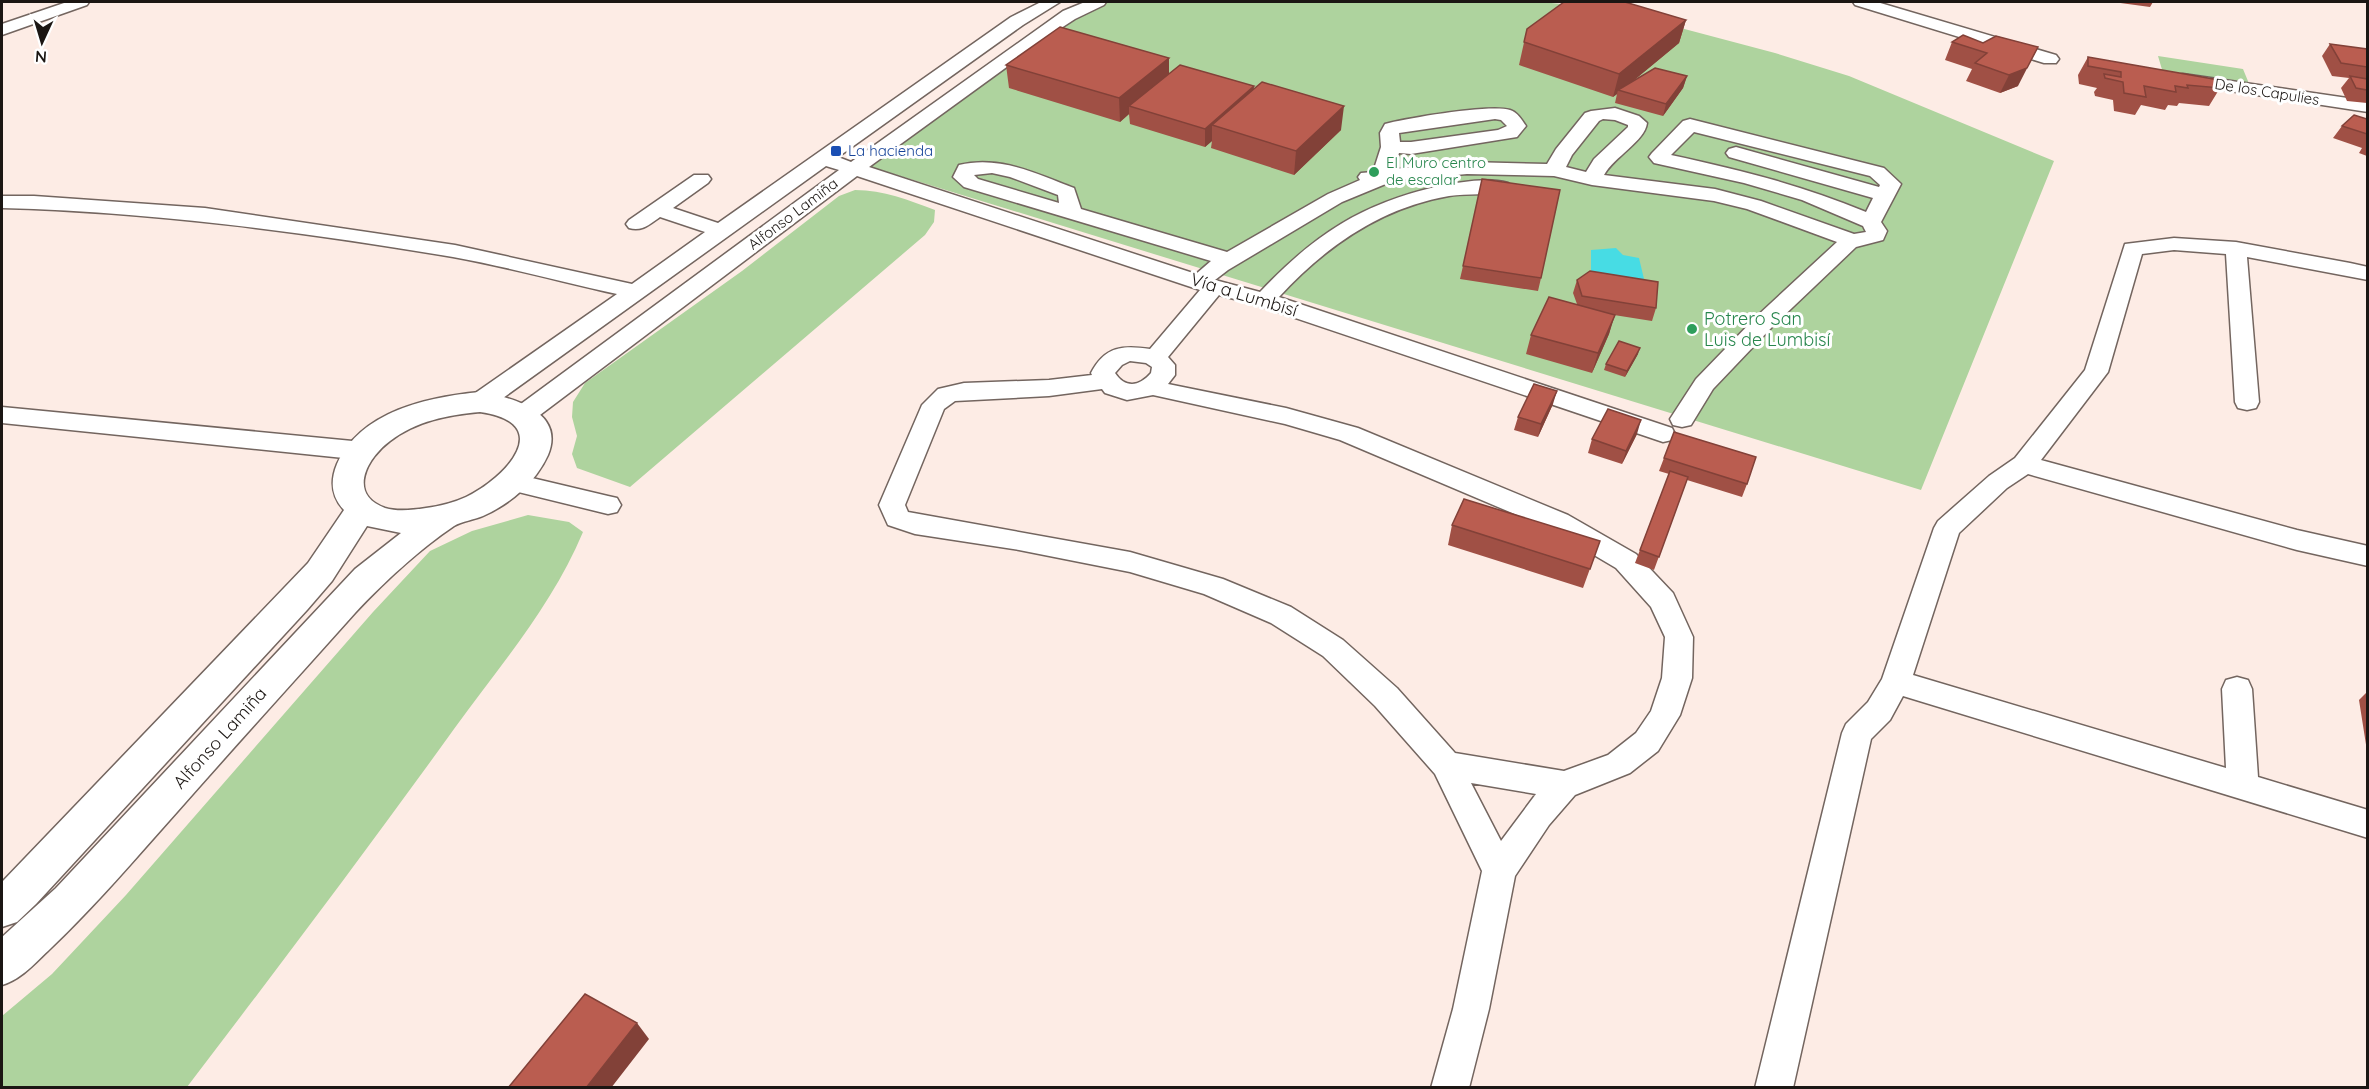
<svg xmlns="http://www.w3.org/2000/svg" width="2369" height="1089" viewBox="0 0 2369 1089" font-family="Quicksand,sans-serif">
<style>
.green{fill:#aed39e}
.water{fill:#47dce4}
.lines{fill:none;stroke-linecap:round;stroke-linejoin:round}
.minor-casing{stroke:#73655f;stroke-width:3}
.major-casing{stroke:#73655f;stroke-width:3}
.minor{fill:#fff;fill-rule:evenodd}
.major{fill:#fff;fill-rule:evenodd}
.wall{fill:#a05045}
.shaded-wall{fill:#824138}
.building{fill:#ba5d50;stroke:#824138;stroke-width:1.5}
.transit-dot{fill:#1a4fb4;stroke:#fff;stroke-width:2}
.leisure-dot{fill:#2e9e5b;stroke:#fff;stroke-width:2}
.labels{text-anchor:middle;stroke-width:6;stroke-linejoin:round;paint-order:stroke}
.far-street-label{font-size:15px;fill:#1b1613;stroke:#fff}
.far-transit-label{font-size:15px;fill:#164399;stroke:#fff;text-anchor:start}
.far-leisure-label{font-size:15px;fill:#27864d;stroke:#fff;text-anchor:start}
.street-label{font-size:18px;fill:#1b1613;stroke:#fff}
.leisure-label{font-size:18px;fill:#27864d;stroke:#fff;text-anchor:start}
</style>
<rect width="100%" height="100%" fill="#fdece5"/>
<path class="green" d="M1102 2H1542L1609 9 1775 53 1849 76 2054 161 1921 490 871 167 855 168 1068 15Z
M2158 56 2243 69 2250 86 2163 73Z
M855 190C884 190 908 200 935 210L934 222 925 235 630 487 577 468 572 454 577 436 572 417 573 402 585 383 742 271 839 196Z
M528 515 569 522 583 532C553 604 500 666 454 729 367 850 277 969 187 1087H2V1016L52 974 126 895 373 612 430 551 472 531Z"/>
<path class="water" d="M1616 248 1623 255 1639 258 1644 279 1610 285 1591 271V250Z"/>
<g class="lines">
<g class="minor-casing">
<path id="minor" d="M67 2H89L87 5 2 35V24Z
M1041 2H1060L1023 25 838 157 851 162 1063 11 1085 2H1106L1104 5 1075 19 1055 32 869 167 1196 274 1211 261 964 187 953 177 959 165C1000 155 1037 174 1074 188L1081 209 1227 252 1328 194 1360 180 1358 177 1361 173 1373 172 1381 147 1380 133 1385 124C1408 118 1490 104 1510 110 1517 112 1522 120 1526 126L1517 137 1411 154 1399 153 1394 169 1467 162 1547 164 1556 149 1585 113 1591 111 1615 108 1639 116 1647 123C1645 141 1614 157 1604 175L1715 189 1761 201 1854 234 1866 232 1863 226 1802 200 1744 183 1654 163 1649 157 1652 153 1683 121 1690 119 1884 168 1901 184 1881 222 1887 231 1883 240 1856 247 1773 326 1713 389 1691 425 1682 427 1673 425 1670 419 1696 379 1757 316 1837 242 1747 209 1714 201 1592 185 1554 176 1467 174 1400 180 1388 183 1342 202 1228 270 1215 280 1260 292C1315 234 1361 204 1439 186 1461 182 1487 177 1508 183L1511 187 1508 191C1489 196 1468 193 1449 196 1380 208 1325 247 1279 297L1672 428 1675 434 1672 440 1663 442 1257 305 1219 295 1168 357 1175 365V375L1168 384 1286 408 1358 428 1568 515 1636 554 1673 593 1693 637 1692 678 1680 715 1658 751 1630 773 1575 795 1549 825 1515 876 1489 1009 1469 1088H1431L1453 1009 1482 871 1435 774 1375 706 1323 656 1271 623 1204 594 1130 572 1019 550 915 534 888 525 879 505 922 405 938 389 964 383 1049 380 1092 375 1091 373C1105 346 1123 345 1150 349L1200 290 857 176 532 421 523 423 514 421 511 415 514 409 839 170 826 166 489 408 480 410 471 408 468 402 471 396 617 294C563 282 508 267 453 257 304 232 153 212 2 208V196H34L205 208 455 245 632 284 705 232 660 217C650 224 642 232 629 228L626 224 629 220 694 175H708L711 179 708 183 673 208 718 223 1011 17ZM1495 119 1501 120 1507 126 1498 130 1411 142H1400L1399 133ZM1603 119 1615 120 1628 125V127L1594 159 1586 172 1566 167 1572 155 1599 121ZM1694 132 1870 176 1880 185 1879 187 1736 147 1729 149 1726 153 1729 157 1873 198 1866 212C1801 185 1740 170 1671 155ZM992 173 1010 177 1058 195 1059 203 978 179 974 175ZM1130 361 1146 363 1152 367 1151 373C1139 387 1125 388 1115 373L1122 365ZM1102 389 1105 393 1127 400 1153 395 1285 424 1340 440 1550 529 1616 568 1651 607 1665 637 1662 678 1651 711 1636 733 1608 755 1564 771 1455 753 1397 688 1343 640 1291 607 1223 579 1130 552 908 512 905 505 944 409 955 401 1049 396ZM1471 783 1536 794 1501 841Z
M1853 2H1877L2056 55 2059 59 2056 63H2044L1855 5Z
M2183 74 2368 101V112L2177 83 2174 79 2177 75Z
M2174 238 2236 242 2350 263 2368 267V280L2247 257 2259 402 2256 408 2247 410 2238 408 2235 402 2226 254 2174 250 2142 254 2108 372 2041 460 2297 530 2368 546V566L2297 550 2028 474 2007 488 1959 533 1913 675 2226 768 2222 689 2226 680 2237 677 2248 680 2252 689 2258 777 2368 810V838L1903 696 1890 720 1871 739 1793 1088H1755L1842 733 1846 724 1868 702 1882 679 1934 528 1938 521 1989 476 2015 458 2085 370 2125 244Z
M2 407 363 442 372 445 376 451 372 457 363 460 2 423Z
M511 473 608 496 617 498 621 505 617 512 608 514 502 488 498 482 502 476Z"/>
</g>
<g class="major-casing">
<path id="major" d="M480 392C511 397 566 411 548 455 536 482 510 504 483 516 474 520 462 521 454 526 420 549 383 583 355 613 296 679 236 745 177 812 136 858 96 905 51 948 36 962 22 979 2 985V937L56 888 355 569 401 533 367 526 332 581 307 610 36 904 17 922 2 927V882L308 563 344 510C331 496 330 481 337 464 361 411 428 397 480 392ZM480 412C557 423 506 478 466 497 453 503 440 506 426 508 413 510 398 512 385 508 347 494 367 458 390 441 416 421 448 415 480 412Z"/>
</g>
<use href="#minor" class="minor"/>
<use href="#major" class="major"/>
</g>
<path class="wall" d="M2113 2H2153L2150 7Z
M1686 20 1679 43 1633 81 1687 76 1683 88 1663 116 1615 103 1617 94 1613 97 1519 65 1527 29Z
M1952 42 1983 43 2018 86 2000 93 1966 81 1972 69 1945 60Z
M2330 44 2367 49V103L2347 101 2341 88 2349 78 2332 76 2322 56Z
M2088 57 2220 88 2209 106 2179 103 2177 106 2168 105 2165 110 2141 105 2135 115 2114 111 2113 100 2095 96 2094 92 2097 88 2079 84 2078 75Z
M1169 58V74L1254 89 1341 130 1294 175 1211 148 1212 141 1205 147 1130 124 1129 114 1120 122 1009 88 1006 65Z
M2367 119V156L2359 153 2362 148 2333 138 2342 126Z
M1463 266 1541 278 1538 291 1460 279Z
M1577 280 1656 308 1652 321 1614 315 1609 334 1592 373 1526 354 1531 335 1577 304 1573 293Z
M1638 354 1625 377 1604 370 1606 364Z
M1553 404 1538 437 1514 430 1518 417Z
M1674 432 1747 484 1742 497 1687 480 1654 570 1635 563 1669 474 1659 471Z
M1637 434 1622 464 1588 453 1592 439Z
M1452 525 1600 541 1583 588 1448 545Z
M2367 692V751L2359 700Z"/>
<path class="shaded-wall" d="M1686 20 1679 43 1621 91 1618 90 1617 94 1613 97 1619 74Z
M2038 47 2018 86 2000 93 2009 75Z
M1169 58V81L1129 106V114L1120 122 1119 98Z
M1687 76 1683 88 1663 116 1666 104Z
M1254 86 1253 104 1212 125V141L1205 147V129Z
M1344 106 1341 130 1294 175 1296 151Z
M1615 315 1609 334 1592 373 1598 353Z
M1640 348 1638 354 1625 377 1627 371Z
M1557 391 1553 404 1538 437 1541 424Z
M1641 420 1637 434 1622 464 1626 451Z
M637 1023 649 1039 611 1088H586Z"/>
<path class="building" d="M1564 2H1625L1686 20 1619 74 1524 42 1527 29Z
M1060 27 1169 58 1119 98 1006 65Z
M1963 35 1983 43 1996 36 2038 47 2027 68 2009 75 1975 63 1987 53 1952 42Z
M2330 44 2367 49V67L2341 63Z
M2088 57 2219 80 2220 88 2187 85 2188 88 2175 86 2176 92 2144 86 2146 97 2124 93 2123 82 2105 78 2104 74 2121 77V72L2088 66Z
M1180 65 1254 86 1205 129 1129 106Z
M1655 68 1687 76 1666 104 1618 90Z
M2350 76 2367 79V90L2356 88Z
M1262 82 1344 106 1296 151 1212 125Z
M2354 115 2367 119V134L2342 126Z
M1482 179 1560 190 1541 278 1463 266Z
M1590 271 1658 282 1656 308 1582 296 1577 280Z
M1549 297 1615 315 1598 353 1531 335Z
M1619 341 1640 348 1627 371 1606 364Z
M1534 384 1557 391 1541 424 1518 417Z
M1608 409 1641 420 1626 451 1592 439Z
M1674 432 1756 457 1747 484 1664 458Z
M1670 471 1688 477 1659 557 1640 550Z
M1464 499 1600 541 1590 569 1452 525Z
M585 994 637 1023 586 1088H508Z"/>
<rect class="transit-dot" x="830" y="145" width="12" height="12" rx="3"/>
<g class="leisure-dot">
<circle cx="1374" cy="172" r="6"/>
<circle cx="1692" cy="329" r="6"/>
</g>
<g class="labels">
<g class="far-street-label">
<text transform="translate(2267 92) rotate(9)" y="5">De los Capulies</text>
<text transform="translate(793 214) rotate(-37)" y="5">Alfonso Lamiña</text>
</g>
<g class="far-transit-label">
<text x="848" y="156">La hacienda</text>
</g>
<g class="far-leisure-label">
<text x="1386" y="168">El Muro centro<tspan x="1386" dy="17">de escalar</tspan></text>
</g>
<g class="street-label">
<text transform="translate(1244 295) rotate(17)" y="6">Vía a Lumbisí</text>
<text transform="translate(220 738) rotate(-48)" y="6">Alfonso Lamiña</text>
</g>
<g class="leisure-label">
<text x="1704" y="325">Potrero San<tspan x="1704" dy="21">Luis de Lumbisí</tspan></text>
</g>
</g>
<rect width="2369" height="1089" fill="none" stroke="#1b1613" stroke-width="6"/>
<g transform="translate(42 42) rotate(184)" stroke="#ffffff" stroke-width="4.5" paint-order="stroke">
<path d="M0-4.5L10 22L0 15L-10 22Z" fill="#1b1613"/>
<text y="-9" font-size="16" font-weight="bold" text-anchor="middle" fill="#1b1613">N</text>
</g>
</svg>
